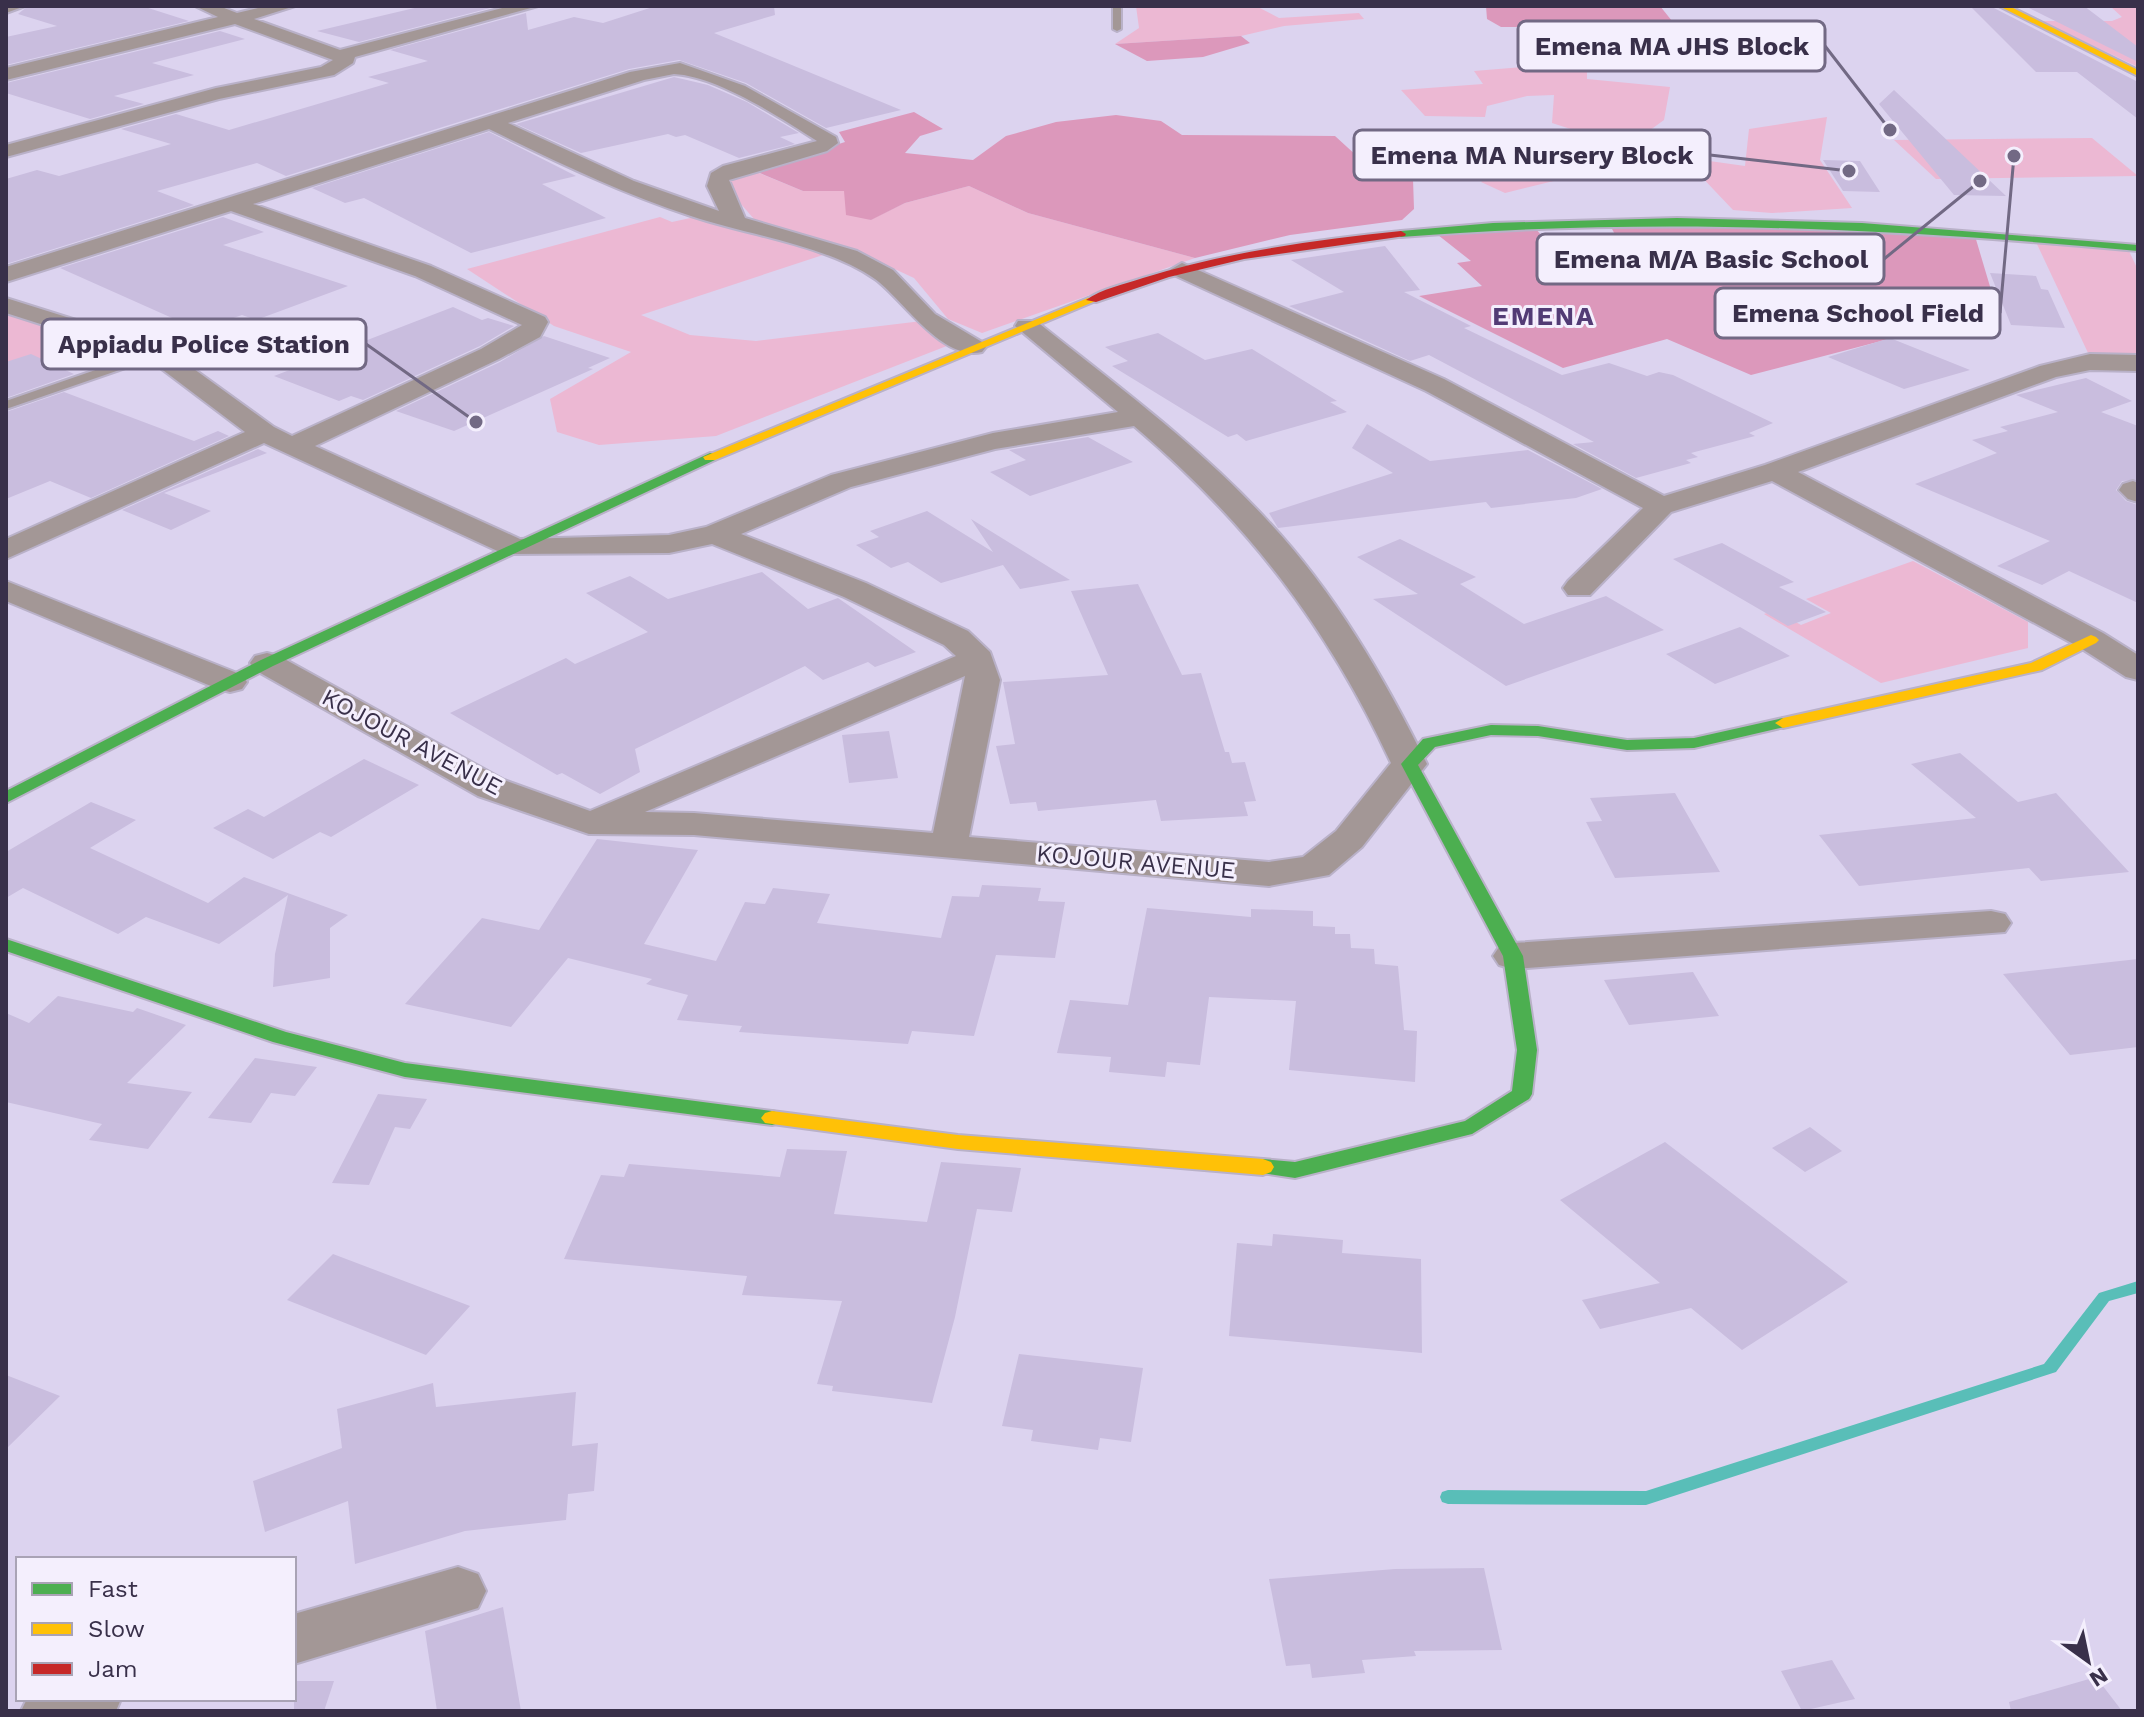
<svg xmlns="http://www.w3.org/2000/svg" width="2144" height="1717" viewBox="0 0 2144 1717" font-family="'Work Sans',sans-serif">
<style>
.green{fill:#ecb8d3}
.forest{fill:#dc98bb}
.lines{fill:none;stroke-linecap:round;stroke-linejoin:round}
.stream{fill:#59beb8;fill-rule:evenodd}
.building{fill:#c9bdde}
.lane-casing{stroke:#b9b1c8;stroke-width:4}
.street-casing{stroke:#b9b1c8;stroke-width:4}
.fast-casing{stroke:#b9b1c8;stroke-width:4}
.slow-casing{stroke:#b9b1c8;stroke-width:4}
.jam-casing{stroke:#b9b1c8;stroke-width:4}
.lane{fill:#a39796;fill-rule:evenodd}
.street{fill:#a39796;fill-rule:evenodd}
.fast{fill:#4caf50;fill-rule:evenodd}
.slow{fill:#ffc107;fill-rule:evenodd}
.jam{fill:#c62828;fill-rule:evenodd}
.labels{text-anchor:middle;stroke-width:6;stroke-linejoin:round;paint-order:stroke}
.street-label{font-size:24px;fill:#39304a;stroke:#f4effd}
.far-district-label{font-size:26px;font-weight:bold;letter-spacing:2px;fill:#523b75;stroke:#f4effd}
.leader{fill:none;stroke:#726984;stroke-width:3}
.callout-dot{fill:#726984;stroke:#f4effd;stroke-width:3}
.callout{fill:#f4effd;stroke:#726984;stroke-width:3}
.callout-label{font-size:26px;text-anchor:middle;font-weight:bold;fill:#39304a}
</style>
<rect width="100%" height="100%" fill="#dcd3ef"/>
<path class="green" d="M1136 6H1256L1279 18 1359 13 1364 19 1284 26 1241 36 1115 44 1139 28Z
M2110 6H2138V67L2041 21H2112L2122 17Z
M1535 66 1539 69 1587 71V79L1670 87 1664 120 1624 149 1745 166 1749 129 1827 117 1820 160 1852 208 1772 213 1733 210 1696 171 1599 170 1505 193 1481 182C1502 163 1531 164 1558 165L1583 133 1552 123 1554 95 1527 96 1487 106 1485 117 1425 116 1401 90 1483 84 1474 71Z
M2092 138 2138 176 1936 179 1894 140Z
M754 171 803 191H844L870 220 905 203 969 186 1028 213 1195 258 982 333 948 319 914 278 858 252 754 219 727 188 733 175Z
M660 217 672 222 695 217 829 253 641 315 690 335 756 341 922 321 957 342 716 436 599 445 557 432 550 399 631 352 554 326 467 269Z
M2036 242 2129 251 2138 270V357L2089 355Z
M6 309 121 347 6 386Z
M1913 561 2028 622V648L1881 683 1764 614 1775 610 1801 625 1831 613 1806 599Z"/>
<path class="forest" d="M1486 6H1660L1676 26 1738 30 1745 41 1696 40 1656 32 1594 27H1501L1487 19Z
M1241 36 1250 43 1203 57 1147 61 1115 44Z
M914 112 943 129 920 136 905 153 973 160 1006 136 1056 122 1116 115 1161 121 1182 135 1335 136 1381 178 1413 179 1414 209 1402 220 1290 235 1195 258 1028 213 969 186 905 203 871 220 846 215 844 191H803L755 171 845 142 839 132Z
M1611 227 1859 228 1975 236 1994 300 1941 298 1954 322 1751 375 1667 339 1563 368 1419 296 1482 286 1457 263 1471 261 1438 235 1536 229 1552 248 1621 246Z"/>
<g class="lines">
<path class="stream" d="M2138 1281V1293L2109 1301 2056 1372 1646 1505 1448 1504 1442 1502 1440 1497 1442 1492 1448 1490 1646 1491 2044 1364 2099 1293Z"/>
</g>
<path class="building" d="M28 6H142L189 21 6 65V37L57 26 18 14Z
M423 6H498L359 42 317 31Z
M656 6H774L775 15 714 33 901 110 826 128 746 83 679 60 629 69 286 176 257 163 157 191 194 205 6 264V179L37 170 59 176 171 144 121 129 176 114 229 130 389 83 368 77 428 61 390 50 526 13 528 30 574 17 603 23Z
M1970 6H1990L2138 82V119L2077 72H2036Z
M2025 6H2084L2138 47V62Z
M220 31 245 39 152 63 194 75 114 96 144 104 90 119 6 93V83Z
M674 77 708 85 747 102 799 133 780 137 795 144 739 158 685 135 676 137 668 134 581 153 516 124Z
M1894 90 2006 196 1954 195 1879 104Z
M489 132 576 176 542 184 606 218 471 253 364 198 345 203 312 188Z
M1823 160 1860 161 1880 192 1843 191Z
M223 217 264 232 223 245 348 286 256 320 242 315 199 330 60 268Z
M1385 246 1420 290 1404 292 1471 326 1464 328 1562 375 1609 363 1647 376 1659 372 1673 375 1773 423 1749 433 1755 436 1691 453 1698 457 1686 460 1691 463 1636 478 1573 444 1594 442 1429 355 1410 361 1289 306 1344 292 1291 260Z
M1990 273 2036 276 2041 289 2048 290 2065 328 2011 325Z
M453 307 482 320 488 318 514 326 480 346 363 400 351 396 339 401 274 376Z
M1158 333 1205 360 1252 349 1337 401 1330 402 1347 412 1246 441 1237 434 1228 437 1112 366 1128 361 1105 347Z
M544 336 610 358 588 368 593 369 454 431 396 411 500 362Z
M1890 338 1970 370 1904 389 1828 357Z
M31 354 74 374 6 398V362Z
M2086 378 2132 401 2101 412 2138 426V480L2122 481 2116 490 2126 501 2138 505V603L2069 571 2042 585 1997 566 2050 541 1915 484 1997 453 1972 440 2008 431 2000 427 2058 412 2016 395Z
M64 392 194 441 218 431 229 436 91 498 50 481 6 499V412Z
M1367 424 1430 461 1528 450 1602 489 1576 498 1491 508 1486 502 1278 528 1269 513 1393 473 1352 448Z
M1088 437 1133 462 1030 496 990 472 1026 460 1009 450Z
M258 449 267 453 164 493 211 511 171 530 122 510Z
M927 511 993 552 971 519 1070 580 1020 589 1003 565 941 583 908 562 891 568 856 545 879 537 870 531Z
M1400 539 1476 577 1460 584 1524 624 1606 596 1664 630 1506 686 1373 599 1418 594 1357 557Z
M1722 543 1794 582 1779 587 1826 612 1788 626 1673 559Z
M762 572 808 609 838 598 916 652 875 667 868 662 823 680 805 666 635 749 640 772 600 794 562 773 557 775 450 713 566 658 575 664 648 632 586 593 630 576 668 599Z
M1138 584 1182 675 1201 673 1225 752H1229L1232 763 1245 762 1256 801 1244 802 1248 816 1161 821 1156 800 1038 811 1036 802 1010 804 996 746 1015 744 1003 682 1108 675 1071 591Z
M1740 627 1790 656 1715 684 1666 654Z
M889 731 898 778 849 783 842 735Z
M1960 753 2018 802 2056 793 2129 872 2041 881 2029 868 1859 886 1819 835 1976 818 1911 764Z
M364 759 419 785 331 837 320 832 273 859 213 828 248 809 264 817Z
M1675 793 1720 872 1615 878 1586 822 1602 821 1590 798Z
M91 802 136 820 90 848 208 903 244 877 348 915 330 928V978L273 987 275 954 288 895 219 944 146 917 118 934 23 888 6 898V852Z
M597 839 698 850 644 944 716 961 745 902 765 904 773 888 830 894 817 923 941 938 952 896 979 897 982 885 1041 888 1038 901 1065 902 1055 958 996 955 974 1036 912 1031 908 1044 739 1032 742 1026 677 1020 688 995 646 984 652 979 568 958 511 1027 405 1004 482 918 539 930Z
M1147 908 1251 917V909L1313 911V926L1335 927V934H1350L1351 948 1374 949 1375 964 1398 966 1404 1030 1417 1031 1415 1082 1289 1070 1296 1001 1209 997 1200 1065 1167 1062 1165 1077 1109 1072 1111 1057 1057 1053 1070 1000 1128 1005Z
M2138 959V1047L2070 1055 2003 974Z
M1693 972 1719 1016 1629 1025 1604 980Z
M58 996 133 1012 137 1008 186 1025 127 1083 192 1092 148 1149 89 1140 102 1124 6 1102V1013L29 1023Z
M255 1058 317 1067 295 1096 271 1093 251 1123 208 1118Z
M378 1094 427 1099 410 1129 395 1127 369 1185 332 1183Z
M1810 1127 1842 1151 1805 1172 1772 1148Z
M1665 1142 1848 1282 1742 1350 1691 1308 1600 1329 1582 1300 1660 1283 1560 1200Z
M787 1149 847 1151 834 1214 927 1222 941 1162 1021 1168 1012 1212 977 1209 955 1317 932 1403 832 1391 833 1386 817 1384 842 1301 742 1295 747 1276 564 1259 601 1175 624 1177 629 1164 780 1177Z
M1273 1234 1343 1240 1342 1253 1421 1259 1422 1353 1229 1336 1237 1243 1272 1246Z
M333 1254 470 1306 426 1355 287 1300Z
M1019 1354 1143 1368 1131 1442 1100 1438 1098 1450 1031 1441 1033 1430 1002 1426Z
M6 1375 60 1396 6 1449Z
M433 1383 436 1407 576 1392 572 1446 598 1443 594 1491 568 1494 566 1520 465 1531 355 1564 348 1501 265 1532 253 1481 342 1448 337 1409Z
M1484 1568 1502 1650 1414 1651 1416 1656 1362 1660 1365 1673 1312 1678 1310 1664 1286 1666 1269 1579 1395 1569Z
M503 1607 521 1711H437L425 1631Z
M1832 1660 1855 1699 1802 1711 1781 1671Z
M2096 1677 2122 1711H2011L2009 1702Z
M294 1681H334L324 1711H294Z"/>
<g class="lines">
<g class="lane-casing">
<path id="lane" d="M1113 6H1121V29L1117 31 1113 29Z
M156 349 162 353 160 356 6 409V401Z"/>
</g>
<g class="street-casing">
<path id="street" d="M6 6H25L6 13Z
M195 6H219L237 13 266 6H295L254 19 340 50 510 6H538L355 57 353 63 334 75 219 99 6 157V145L216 88 321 67 333 60 235 24 6 80V68L218 17Z
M680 63 745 86 836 137 838 143 827 151 729 180 745 218 857 251 893 270 935 314 982 342 986 347 982 352C942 362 902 298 875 279 827 245 747 235 691 216 621 193 555 161 489 129L253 204 431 266 545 317 548 322 540 337 499 359 315 446 520 539 669 535 706 527 831 475 993 433 1118 412 1015 326 1018 321H1036C1115 384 1198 445 1267 520 1334 591 1384 677 1427 764L1362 847 1329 875 1269 886 694 835 589 834 478 796 255 670 250 663 255 656 267 653 279 656 504 780 590 811 956 656 944 645 844 597 712 544 669 553 504 554 264 443 6 559V539L245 432 147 358 6 313V298L165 348 274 427 292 436 481 349 522 325 415 276 231 211 6 282V267L630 72ZM674 74C717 76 781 118 817 141L723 166 711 173 707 186 719 211 634 181 508 123 644 80ZM1134 426C1249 524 1327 626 1391 763L1336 831 1303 857 1269 862 969 837 1000 680 990 652 968 631 866 583 741 534 851 487 995 449ZM965 676 933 833 694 813 645 812Z
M1182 263 1444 379 1664 496 1765 465 2040 366 2090 354 2138 355V371L2090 370 2056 377 1798 472 2103 633 2138 655V680L2126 677 2079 647 1772 481 1671 512 1590 595H1568L1563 588 1568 581 1643 508 1426 391 1174 275 1170 270Z
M2133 481 2138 483V502L2128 499 2119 490 2123 484Z
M6 581 242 675 247 682 242 689 230 692 218 689 6 601Z
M1991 911 2005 914 2011 923 2005 932 1513 969 1499 965 1493 956 1499 947 1513 943Z
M458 1567 478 1574 486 1591 478 1608 294 1664V1614Z
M27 1699H121L116 1711H21Z"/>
</g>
<g class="fast-casing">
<path id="fast" d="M1677 218 1862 223 2138 245V251C1888 228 1652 217 1401 237L1396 234 1401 231 1493 223Z
M710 453 715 454V460L273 666 6 803V791L261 660Z
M1783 718 1789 720 1791 723 1789 726 1694 748 1627 750 1538 736 1491 735 1435 747 1418 765 1523 956 1537 1050 1532 1094 1529 1099 1472 1134 1295 1178 1255 1172 1252 1167 1255 1162 1263 1159 1295 1162 1465 1121 1512 1091 1517 1050 1503 956 1401 764 1423 739 1491 725 1538 726 1627 740 1694 738Z
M6 939 286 1032 405 1063 772 1111 779 1113 783 1118 779 1123 772 1125 405 1077 273 1042 6 951Z"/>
</g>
<g class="slow-casing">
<path id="slow" d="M1999 6H2009L2138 70V76Z
M1088 298 1098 300 715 460H705L703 457Z
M2091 635 2096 637 2099 640 2096 643 2042 670 1783 728 1775 723 1783 718 2031 663Z
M772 1111 958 1135 1263 1159 1271 1162 1274 1167 1271 1172 1263 1175 958 1149 765 1123 761 1118 765 1113Z"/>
</g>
<g class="jam-casing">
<path id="jam" d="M1401 231 1406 234 1405 236 1244 259 1169 277 1096 302 1086 300C1101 289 1125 284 1143 278 1227 252 1314 240 1401 231Z"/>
</g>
<use href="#lane" class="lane"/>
<use href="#street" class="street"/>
<use href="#fast" class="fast"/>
<use href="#slow" class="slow"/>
<use href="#jam" class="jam"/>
</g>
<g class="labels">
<g class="street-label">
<text transform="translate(412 742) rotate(28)" y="8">KOJOUR AVENUE</text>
<text transform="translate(1136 862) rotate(5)" y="8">KOJOUR AVENUE</text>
</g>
<g class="far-district-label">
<text x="1544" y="325">EMENA</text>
</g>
</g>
<path class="leader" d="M1890 130L1825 46M1849 171L1710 155M1980 181L1884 259M2014 156L2000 313M476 422L366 344"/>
<g class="callout-dot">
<circle cx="1890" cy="130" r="8"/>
<circle cx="1849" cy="171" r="8"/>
<circle cx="1980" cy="181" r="8"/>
<circle cx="2014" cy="156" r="8"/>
<circle cx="476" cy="422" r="8"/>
</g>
<g class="callout">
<rect x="1518" y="21" width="307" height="50" rx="8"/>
<rect x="1354" y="130" width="356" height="50" rx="8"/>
<rect x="1537" y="234" width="347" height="50" rx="8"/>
<rect x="1715" y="288" width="285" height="50" rx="8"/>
<rect x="42" y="319" width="324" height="50" rx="8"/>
</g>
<g class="callout-label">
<text x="1672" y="55">Emena MA JHS Block</text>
<text x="1532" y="164">Emena MA Nursery Block</text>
<text x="1711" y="268">Emena M/A Basic School</text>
<text x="1858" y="322">Emena School Field</text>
<text x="204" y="353">Appiadu Police Station</text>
</g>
<rect width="2144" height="1717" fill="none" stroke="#39304a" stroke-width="16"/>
<rect x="16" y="1557" width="280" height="144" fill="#f4effd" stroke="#a9a3b5" stroke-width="2"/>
<rect x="32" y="1583" width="40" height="12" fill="#4caf50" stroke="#a9a3b5" stroke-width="2"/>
<text x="88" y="1597" font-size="24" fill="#39304a">Fast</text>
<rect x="32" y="1623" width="40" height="12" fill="#ffc107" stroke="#a9a3b5" stroke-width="2"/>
<text x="88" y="1637" font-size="24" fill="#39304a">Slow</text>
<rect x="32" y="1663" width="40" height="12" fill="#c62828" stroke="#a9a3b5" stroke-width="2"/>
<text x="88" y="1677" font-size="24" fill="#39304a">Jam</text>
<g transform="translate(2088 1661) rotate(147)" stroke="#f4effd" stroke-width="6" paint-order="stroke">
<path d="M0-6L14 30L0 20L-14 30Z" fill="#39304a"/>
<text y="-12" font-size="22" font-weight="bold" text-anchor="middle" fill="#39304a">N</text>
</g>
</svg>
